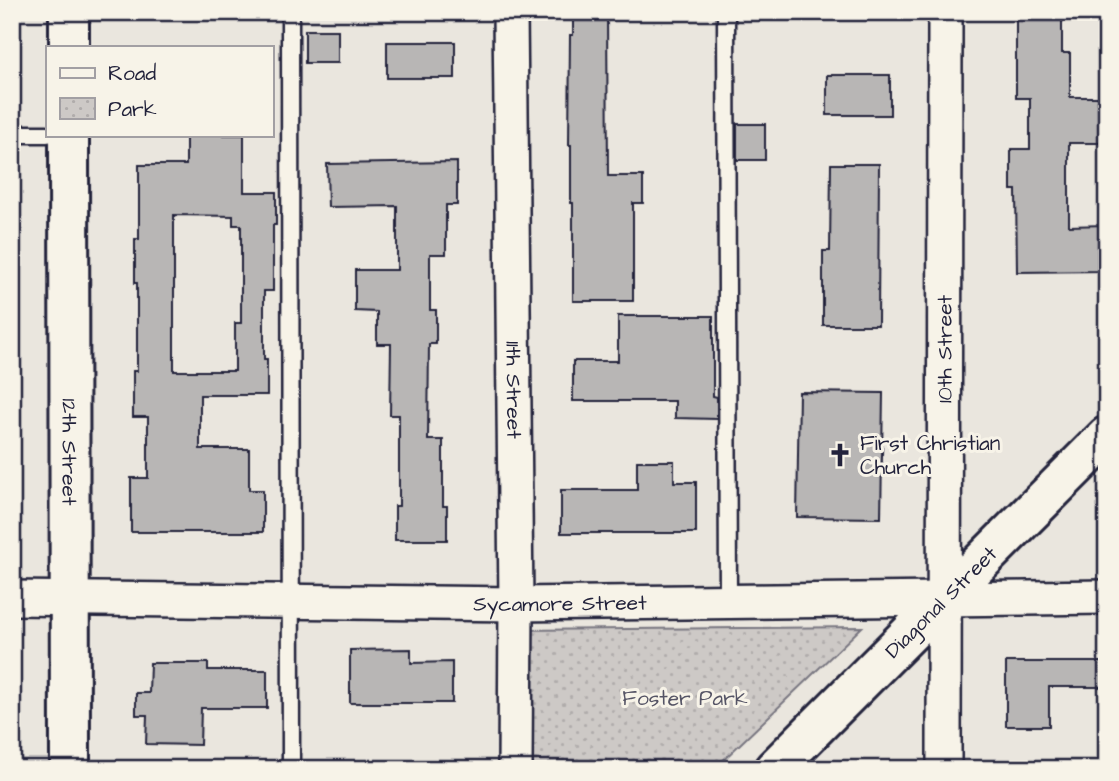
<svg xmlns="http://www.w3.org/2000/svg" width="1119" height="781" viewBox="0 0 1119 781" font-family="'Architects Daughter',sans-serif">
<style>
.park{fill:url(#park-dots);stroke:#787680;stroke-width:2}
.building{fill:#b8b6b5;stroke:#22223b;stroke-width:2;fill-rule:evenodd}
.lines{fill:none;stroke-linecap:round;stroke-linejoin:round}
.service-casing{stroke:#22223b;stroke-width:21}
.minor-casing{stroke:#22223b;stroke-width:38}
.tertiary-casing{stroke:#22223b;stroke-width:44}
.secondary-casing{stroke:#22223b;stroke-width:44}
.service{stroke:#f7f3e8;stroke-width:16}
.minor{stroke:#f7f3e8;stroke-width:33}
.tertiary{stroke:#f7f3e8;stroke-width:38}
.secondary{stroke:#f7f3e8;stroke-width:38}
.labels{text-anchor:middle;stroke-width:6;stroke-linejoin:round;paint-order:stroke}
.street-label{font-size:21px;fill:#22223b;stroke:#f7f3e8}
.poi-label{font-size:21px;fill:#22223b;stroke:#f7f3e8;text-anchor:start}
.park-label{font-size:21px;fill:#555465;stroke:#f7f3e8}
</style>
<defs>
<pattern id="park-dots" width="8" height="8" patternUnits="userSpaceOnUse" patternTransform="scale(1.75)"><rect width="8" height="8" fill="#cdc9c6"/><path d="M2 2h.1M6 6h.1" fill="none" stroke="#b0acab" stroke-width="1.8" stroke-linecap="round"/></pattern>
</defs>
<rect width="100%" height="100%" fill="#eae6de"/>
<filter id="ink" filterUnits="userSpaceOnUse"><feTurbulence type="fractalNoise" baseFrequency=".0143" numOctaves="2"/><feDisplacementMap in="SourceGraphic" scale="14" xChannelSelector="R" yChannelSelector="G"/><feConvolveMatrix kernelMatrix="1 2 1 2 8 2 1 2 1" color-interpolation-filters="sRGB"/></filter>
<g filter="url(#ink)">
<path class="park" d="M862 627 714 769H515L516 630Z"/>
<path class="building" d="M573 12H607L608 176H643V203H633V301H573V203H571V145H569L570 35H573Z
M1016 12H1062V53H1070V97H1107V143H1069V226L1105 225V271L1017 272 1016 190H1011V149H1030V98H1016Z
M305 30H338V63H305Z
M387 42H455V78H387Z
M827 75H890V115H827Z
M737 124H765V160H737Z
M186 135H244V192H276V225H273V291H264V359H267V395H200V449H249V490H263V532H131V478H148V417H133V371H137V283H135V239H139V165H186ZM174 215 233 216V225H241V323H235V371H174Z
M457 162V205H446V254H430V310H436V344H429L428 440H443V506H447V540H395V506H399V415H390L391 344H377V312L355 311V270H397V206L328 207 327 164Z
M831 164H879L878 325H823V251H830Z
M618 316H713V396L717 397V419L675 418V401H573V361H618Z
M799 392 883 393 881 518 797 517Z
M637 461H674V482H696V533H561V490H637Z
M411 649V663L452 662V703H350V650Z
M1006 662H1107V687H1049V726H1006Z
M150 663H208V670H267V708H201L200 745 146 744 147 715H136V693H149Z"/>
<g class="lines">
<g class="service-casing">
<path id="service" d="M290 12 291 769
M726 12 728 602
M12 134H47"/>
</g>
<g class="minor-casing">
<g id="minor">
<path id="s1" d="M510 12 516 604 515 769"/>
<path id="s2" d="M12 598 516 604 1107 597"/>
<path id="s3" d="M944 769 945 12"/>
</g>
</g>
<g class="tertiary-casing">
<g id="tertiary">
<path d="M69 12V47"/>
<path id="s4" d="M69 135 70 769"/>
</g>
</g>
<g class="secondary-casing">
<g id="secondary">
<path id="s5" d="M774 769 1107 436"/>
</g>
</g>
<use href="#service" class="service"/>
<use href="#minor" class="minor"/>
<use href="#tertiary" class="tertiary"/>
<use href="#secondary" class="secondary"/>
</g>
</g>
<defs>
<g id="church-bare" transform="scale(1.89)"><path d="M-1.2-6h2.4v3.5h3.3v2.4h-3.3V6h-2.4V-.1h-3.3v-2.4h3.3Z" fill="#22223b" stroke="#f7f3e8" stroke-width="2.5" paint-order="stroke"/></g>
</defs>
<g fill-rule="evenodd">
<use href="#church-bare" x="840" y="455"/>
</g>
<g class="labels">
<g class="street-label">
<text dy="7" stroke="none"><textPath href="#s3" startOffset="420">10th Street</textPath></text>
<text dy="7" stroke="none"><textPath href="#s1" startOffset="378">11th Street</textPath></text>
<text dy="7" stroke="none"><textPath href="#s4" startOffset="317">12th Street</textPath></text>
<text dy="7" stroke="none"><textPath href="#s2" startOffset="548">Sycamore Street</textPath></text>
<text dy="7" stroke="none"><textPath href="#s5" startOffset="236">Diagonal Street</textPath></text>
</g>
<g class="poi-label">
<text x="860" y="450">First Christian<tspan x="860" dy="24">Church</tspan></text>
</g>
<g class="park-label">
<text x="685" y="705">Foster Park</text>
</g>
</g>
<rect width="1119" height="781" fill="none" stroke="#f7f3e8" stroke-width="42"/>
<rect x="21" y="21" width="1077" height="739" fill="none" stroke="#22223b" stroke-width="2.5" filter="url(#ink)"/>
<rect x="46" y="46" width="228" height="91" fill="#f7f3e8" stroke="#a29fa3" stroke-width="2"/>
<rect x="60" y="68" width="35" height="10" fill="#f7f3e8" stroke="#a29fa3" stroke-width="2"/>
<text x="108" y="80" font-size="21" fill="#22223b">Road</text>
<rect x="60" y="98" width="35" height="21" fill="url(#park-dots)" stroke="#a29fa3" stroke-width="2"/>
<text x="108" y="116" font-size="21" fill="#22223b">Park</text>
</svg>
